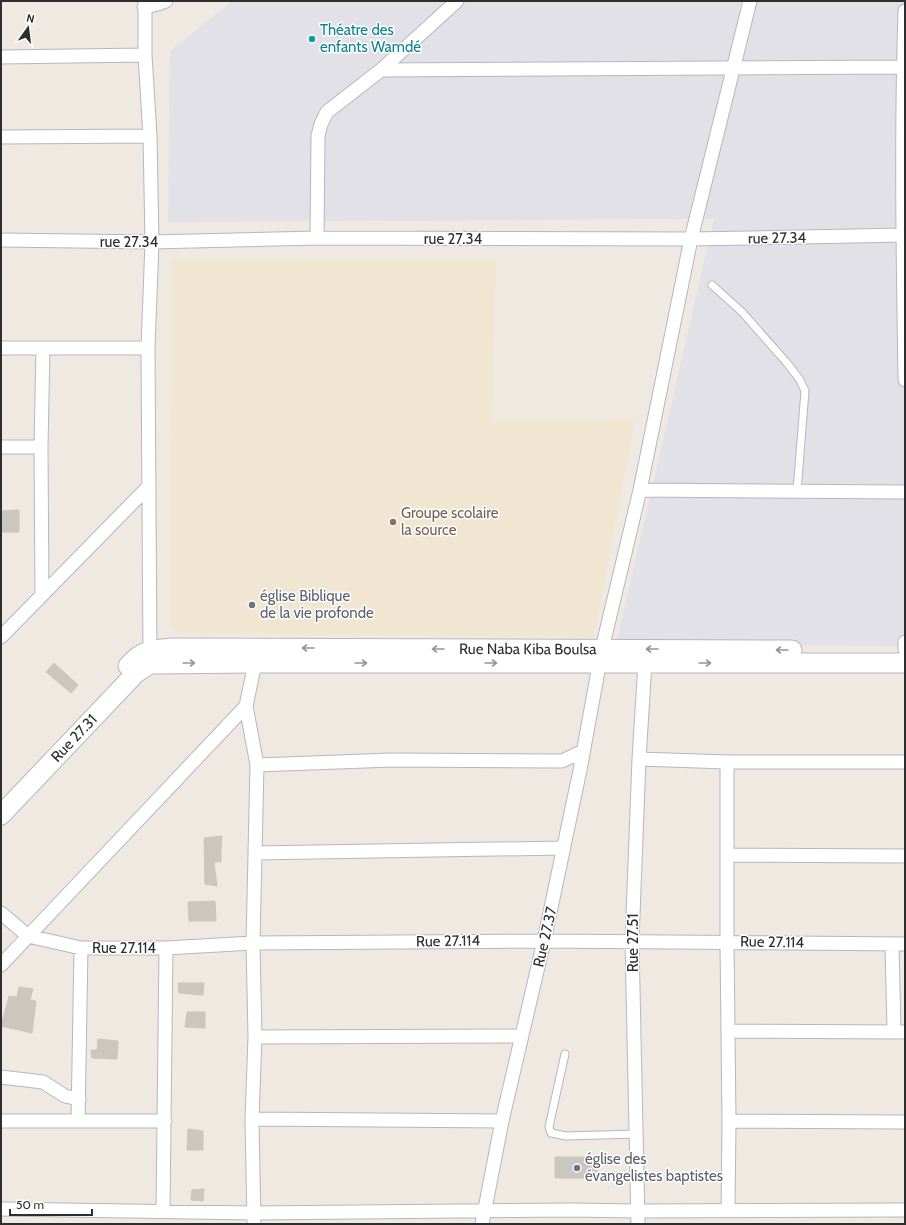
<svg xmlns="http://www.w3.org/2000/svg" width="906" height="1225" viewBox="0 0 906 1225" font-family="Cabin,sans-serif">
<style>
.industrial{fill:#e3e1e8}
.education{fill:#f0e6d1}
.building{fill:#cbc7bf;stroke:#cbc5ba}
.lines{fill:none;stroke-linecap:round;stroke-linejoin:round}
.lane-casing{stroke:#b4b7c1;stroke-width:9}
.street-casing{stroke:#b4b7c1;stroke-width:15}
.secondary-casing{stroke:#b4b7c1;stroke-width:21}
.lane{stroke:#fff;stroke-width:7}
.street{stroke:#fff;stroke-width:13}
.secondary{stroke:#fff;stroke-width:19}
.oneway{stroke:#969696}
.culture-dot{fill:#0f9aa8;stroke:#fff;stroke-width:1.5}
.education-dot{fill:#8d6e63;stroke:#fff;stroke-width:1.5}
.worship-dot{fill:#6b7280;stroke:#fff;stroke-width:1.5}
.labels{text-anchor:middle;stroke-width:3;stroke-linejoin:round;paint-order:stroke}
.culture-label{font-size:15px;fill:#0d838f;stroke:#fff;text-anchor:start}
.street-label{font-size:15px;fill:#2e2e2e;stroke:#fff}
.education-label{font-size:15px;fill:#785e54;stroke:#fff;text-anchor:start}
.worship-label{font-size:15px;fill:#5b616d;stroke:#fff;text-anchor:start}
</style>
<rect width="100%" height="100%" fill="#efe9e1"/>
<path class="industrial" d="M232 1H905V646L616 644 714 219 168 222 170 51Z"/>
<path class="education" d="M172 259 496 260 492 420 635 418 594 637 180 633 171 624Z"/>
<path class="building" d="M19 510V532H1V511Z
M54 663 78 685 71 693 46 672Z
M222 836 221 849V862H214L217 886 205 884 204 838Z
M215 901 216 921H189L188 902Z
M178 983H204L203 995 179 993Z
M19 987 33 989 30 1000 36 1001 32 1033 1 1026 9 996 17 997Z
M187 1012H205V1028L185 1027Z
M98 1039 118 1041 117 1059 92 1058 91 1050H97Z
M188 1129 203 1131V1150H187Z
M555 1157H597V1178H555Z
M204 1189 203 1201 191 1200 192 1190Z"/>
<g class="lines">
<g class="lane-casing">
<path id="lane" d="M712 285 742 312 787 363 800 380 805 391 797 491
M565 1054 549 1127 551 1133 566 1136 636 1134"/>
</g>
<g class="street-casing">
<path id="street" d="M145 1V55L150 136 152 242 148 348 150 659
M144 7 158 4 166 1
M905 11C901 134 903 257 905 380
M1 57 145 55
M381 70 903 67
M1 137 150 136
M317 238 318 136 321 124 327 112 381 70 457 1
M1 240 152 242 317 238 691 239 905 235
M1 348H148
M1 447H41
M640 490 905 492
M42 595 41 447 43 348
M1 637 149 486
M905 650V642
M639 759 727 762H905
M727 762V942L729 1121 728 1211
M257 765 392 760 562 761 583 751
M255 853 564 848
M728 855 905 856
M1 913 28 936 81 948H166L253 943 544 941 905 944
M892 944 894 1031
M1 965 246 706
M728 1031 905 1032
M255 1037 522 1036
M1 1077 43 1082 65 1096 79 1099
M252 1119 502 1121
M1 1121H165
M78 1121 81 948
M729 1121 905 1122
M1 1209 255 1213 572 1210 637 1211 905 1210
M163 1211 166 948
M254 1224 252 1119 255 1037 253 943 257 765 246 706 255 663
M482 1224 502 1121 544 941 580 770 602 649 640 490 691 239 750 1
M638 1224 632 941 639 759 645 663"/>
</g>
<g class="secondary-casing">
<g id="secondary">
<path id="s1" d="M128 666C143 649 152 650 173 648L792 650"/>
<path id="s2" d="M1 815 136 673 150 664 255 663H905"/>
</g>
</g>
<use href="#lane" class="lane"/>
<use href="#street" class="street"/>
<use href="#secondary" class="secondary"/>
</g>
<defs><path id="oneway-shaft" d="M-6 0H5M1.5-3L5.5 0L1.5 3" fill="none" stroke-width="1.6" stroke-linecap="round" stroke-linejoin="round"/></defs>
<g class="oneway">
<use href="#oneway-shaft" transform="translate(308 648) rotate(-180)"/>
<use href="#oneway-shaft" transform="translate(438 649) rotate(-180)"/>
<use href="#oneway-shaft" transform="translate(652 649) rotate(-180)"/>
<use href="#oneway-shaft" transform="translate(782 650) rotate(-180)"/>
<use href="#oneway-shaft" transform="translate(189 663)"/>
<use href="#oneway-shaft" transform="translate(361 663)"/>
<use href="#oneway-shaft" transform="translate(491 663)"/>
<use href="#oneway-shaft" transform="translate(705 663)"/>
</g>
<circle class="culture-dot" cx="312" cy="39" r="4"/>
<circle class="education-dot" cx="393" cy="522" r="4"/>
<g class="worship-dot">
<circle cx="252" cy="605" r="4"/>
<circle cx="577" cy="1168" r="4"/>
</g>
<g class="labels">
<g class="culture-label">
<text x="320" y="35">Théatre des<tspan x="320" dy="17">enfants Wamdé</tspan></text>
</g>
<g class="street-label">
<text transform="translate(777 238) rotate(-1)" y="5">rue 27.34</text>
<text x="453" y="244">rue 27.34</text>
<text x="129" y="247">rue 27.34</text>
<text dy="5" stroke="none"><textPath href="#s1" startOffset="405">Rue Naba Kiba Boulsa</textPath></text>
<text dy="5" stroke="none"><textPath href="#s2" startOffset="106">Rue 27.31</textPath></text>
<text transform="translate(545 937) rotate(-77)" y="5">Rue 27.37</text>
<text transform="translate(448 941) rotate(-1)" y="5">Rue 27.114</text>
<text transform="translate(772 942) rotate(1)" y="5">Rue 27.114</text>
<text transform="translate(633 943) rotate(-90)" y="5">Rue 27.51</text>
<text x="124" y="953">Rue 27.114</text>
</g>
<g class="education-label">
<text x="401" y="518">Groupe scolaire<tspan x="401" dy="17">la source</tspan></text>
</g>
<g class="worship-label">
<text x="260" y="601">église Biblique<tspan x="260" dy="17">de la vie profonde</tspan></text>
<text x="585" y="1164">église des<tspan x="585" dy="17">évangelistes baptistes</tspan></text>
</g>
</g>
<rect width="906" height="1225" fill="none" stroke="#2e2e2e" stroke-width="4"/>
<g transform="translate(28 28) rotate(14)" stroke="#ffffff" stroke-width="3" paint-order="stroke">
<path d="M0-3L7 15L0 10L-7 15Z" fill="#2e2e2e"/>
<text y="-6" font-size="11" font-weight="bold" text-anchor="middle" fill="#2e2e2e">N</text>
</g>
<path d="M10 1209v6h82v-6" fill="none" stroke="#2e2e2e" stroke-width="2"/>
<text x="16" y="1209" font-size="12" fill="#2e2e2e" stroke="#ffffff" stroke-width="3" paint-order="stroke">50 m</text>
</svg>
